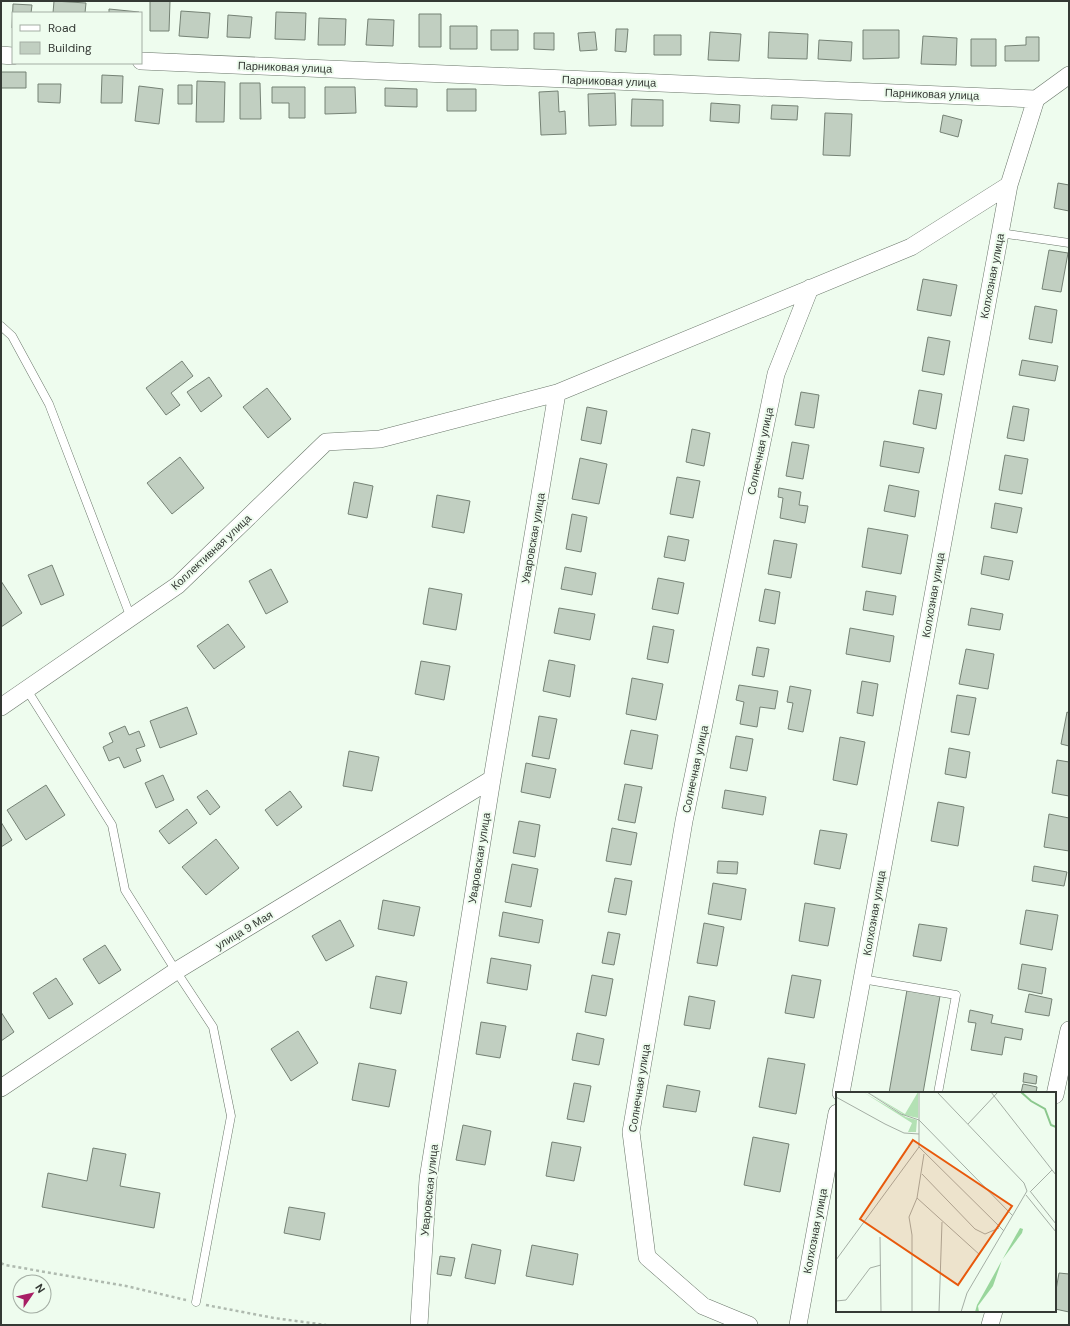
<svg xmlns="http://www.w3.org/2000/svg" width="1070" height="1326" viewBox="0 0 1070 1326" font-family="'DM Sans',sans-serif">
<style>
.building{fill:#c1cfc1;stroke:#758275}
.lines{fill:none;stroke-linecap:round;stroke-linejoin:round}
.lane-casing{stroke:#6a766a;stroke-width:9}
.street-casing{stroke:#6a766a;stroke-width:18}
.path{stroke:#afbaaf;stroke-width:2.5;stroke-dasharray:3 3;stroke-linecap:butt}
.lane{stroke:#fff;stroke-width:8}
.street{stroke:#fff;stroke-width:17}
.labels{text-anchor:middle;stroke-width:4;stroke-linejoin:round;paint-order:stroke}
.street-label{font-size:11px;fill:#343934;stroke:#eefcee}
.inset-river{fill:none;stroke:#8bc78d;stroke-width:2}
.inset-road{fill:none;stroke:#a4aea4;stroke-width:1}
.view{fill:#e8590c;fill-opacity:0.15;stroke:#e8590c;stroke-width:2}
.inset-edge{fill:none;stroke:#343934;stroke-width:2}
</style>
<rect width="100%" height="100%" fill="#eefcee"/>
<path class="building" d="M54 1 86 3 85 13H53Z
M150 1H170L169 31H150Z
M13 4 32 5 31 13H13V29L12 28Z
M109 9 139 12V13H109Z
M181 11 210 13 208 38 179 36Z
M276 12 306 13 305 40 275 39Z
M419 14H441V47H419Z
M228 15 252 17 250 38 227 37Z
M319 18 346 19 345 45H318Z
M368 19 394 20 393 46 366 45Z
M450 26H477V49H450Z
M616 29H628L626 52 615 51Z
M491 30H518V50H491Z
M863 30H899V58L863 59Z
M595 32 597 50 580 51 578 33Z
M710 32 741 34 739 61 708 60Z
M769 32 808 34 807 59 768 58Z
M534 33H554V50L534 49Z
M654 35H681V55H654Z
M923 36 957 38 956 65 921 64Z
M1026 37H1039V61H1005V46L1026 45Z
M971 39H996V66H971Z
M819 40 852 42 851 61 818 59Z
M1 72H26V88H1Z
M102 75 123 76 122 103H101Z
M197 81 225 82 224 122H196Z
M240 83H260L261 119H240Z
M38 84H61L60 103 38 102Z
M178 85H192V104H178Z
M139 86 163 89 159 124 135 121Z
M272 87H305V118H289V103H272Z
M325 87H355L356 113 325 114Z
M385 88 417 89V107L385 106Z
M447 89H476V111H447Z
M558 91 559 112 565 111 566 134 541 135 539 92Z
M615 93 616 125 589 126 588 94Z
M632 99 663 100V126H631Z
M711 103 740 105 739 123 710 121Z
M772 105 798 106 797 120 771 119Z
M825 113 852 114 850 156 823 155Z
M943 115 962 120 958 137 940 132Z
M1058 183 1069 185V211L1054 208Z
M1049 250 1068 253 1061 292 1042 289Z
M923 279 957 285 951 316 917 310Z
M1035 306 1057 310 1052 343 1029 339Z
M928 337 950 341 944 375 922 371Z
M1022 360 1058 366 1055 381 1019 375Z
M182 361 193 376 171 393 180 405 166 415 146 388Z
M209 377 222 396 201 412 187 392Z
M267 388 291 419 268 438 243 407Z
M919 390 942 394 936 429 913 424Z
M801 392 819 395 814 428 795 425Z
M1013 406 1029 409 1024 441 1007 438Z
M587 407 607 411 601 444 581 440Z
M692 429 710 433 704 466 686 462Z
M884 441 924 448 919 473 880 466Z
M792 442 809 445 803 479 786 476Z
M1005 455 1028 459 1022 494 999 490Z
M180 457 204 488 172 514 147 483Z
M580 458 607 464 599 504 572 499Z
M677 477 700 481 693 518 670 514Z
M354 482 373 486 367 518 348 514Z
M889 485 919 491 915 517 884 511Z
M779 488 801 492 799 505 808 506 805 523 780 518 783 498 778 497Z
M437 495 470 501 464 533 432 527Z
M995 503 1022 508 1017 533 991 528Z
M572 514 587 517 581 552 566 549Z
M868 528 908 535 901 574 862 567Z
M668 536 689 540 685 561 664 557Z
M774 540 797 544 791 578 768 574Z
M984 556 1013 561 1009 580 981 574Z
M52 565 64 595 41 605 28 575Z
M565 567 596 573 592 595 561 589Z
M271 569 288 602 266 614 249 581Z
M658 578 684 583 678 614 652 609Z
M1 581 22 613 1 627Z
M429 588 462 594 456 630 423 624Z
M765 589 780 592 775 624 759 621Z
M866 591 896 596 893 615 863 610Z
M559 608 595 614 590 640 554 633Z
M971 608 1003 614 1000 630 968 625Z
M228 624 245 647 214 669 197 646Z
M653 626 674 630 668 663 647 659Z
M850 628 894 636 890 662 846 654Z
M757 647 769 649 764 677 752 675Z
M966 649 994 654 988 689 959 684Z
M549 660 575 665 570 697 543 691Z
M421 661 450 666 444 700 415 694Z
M632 678 663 684 656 720 626 714Z
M862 681 878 684 873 716 857 713Z
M739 685 778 691 775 709 760 707 757 727 740 724 744 702 736 700Z
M790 686 811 690 803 732 788 729 793 703 787 702Z
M957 695 976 698 969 735 951 732Z
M187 707 197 734 160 748 150 721Z
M1067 712 1069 713V746L1061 744Z
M539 716 557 719 549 759 532 756Z
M125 726 129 735 139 731 145 746 136 749 141 761 124 768 119 757 109 761 103 747 113 742 109 733Z
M631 730 658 735 652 769 624 764Z
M736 736 753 739 747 771 730 768Z
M840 737 865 742 857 785 833 780Z
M949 748 970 752 966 778 945 774Z
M349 751 379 757 372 791 343 786Z
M1057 760 1069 762V796L1052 793Z
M526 763 556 769 550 798 521 792Z
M163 775 174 800 156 808 145 783Z
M625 784 642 787 635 823 618 820Z
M46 785 65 815 26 840 7 810Z
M207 790 220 807 210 815 197 797Z
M725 790 766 797 763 815 722 808Z
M290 791 302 807 277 826 265 810Z
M938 802 964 807 958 846 931 841Z
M187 809 197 823 169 844 159 831Z
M1049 814 1069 818V851L1044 847Z
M519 821 540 825 535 857 513 853Z
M1 822 12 840 1 847Z
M612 828 637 833 631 865 606 861Z
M820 830 847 834 840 869 814 864Z
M216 839 239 868 206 895 182 867Z
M718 861 738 862 737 874 717 873Z
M512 864 538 869 531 907 505 902Z
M1034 866 1067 872 1064 886 1032 881Z
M615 878 632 881 626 915 608 912Z
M713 883 746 889 741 920 708 914Z
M383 900 420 907 414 936 378 929Z
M805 903 835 908 828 946 799 941Z
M1026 910 1058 915 1052 950 1020 944Z
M503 912 543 920 539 943 499 936Z
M340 920 354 946 326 961 312 936Z
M704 923 724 927 717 966 697 963Z
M919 924 947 928 941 961 913 956Z
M608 932 620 934 614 965 602 963Z
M105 945 121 970 99 984 83 959Z
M491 958 531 965 527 990 487 983Z
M1022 964 1046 968 1042 994 1018 989Z
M592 975 613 979 606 1016 585 1012Z
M792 975 821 980 814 1018 785 1013Z
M376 976 407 982 401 1014 370 1008Z
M56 978 73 1004 49 1019 33 993Z
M907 990 940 996 923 1093H889Z
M1029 994 1052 999 1049 1016 1025 1012Z
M689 996 715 1001 710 1029 684 1025Z
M970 1010 993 1015 991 1023 1023 1029 1021 1040 1005 1037 1002 1055 971 1050 976 1023 968 1022Z
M1 1012 14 1032 1 1041Z
M481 1022 506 1026 500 1058 476 1054Z
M298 1031 318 1063 291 1081 271 1049Z
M577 1033 604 1039 599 1065 572 1060Z
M768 1058 805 1064 796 1114 759 1107Z
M359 1063 396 1070 389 1107 352 1100Z
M1024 1073 1037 1076 1036 1084 1023 1082Z
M574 1083 591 1086 584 1122 567 1119Z
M1023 1084 1037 1087 1036 1093H1021Z
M667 1085 700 1091 696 1112 663 1107Z
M463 1125 491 1131 485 1165 456 1160Z
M753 1137 789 1144 780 1192 744 1185Z
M552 1142 581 1147 574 1181 546 1176Z
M93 1148 126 1154 120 1186 160 1193 154 1228 42 1207 48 1173 87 1181Z
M289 1207 325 1213 320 1240 284 1233Z
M472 1244 501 1250 495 1284 465 1278Z
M532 1245 578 1254 573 1285 526 1276Z
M440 1256 455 1258 451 1276 437 1274Z
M1059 1273 1069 1274V1312L1055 1309V1290H1056Z"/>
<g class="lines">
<g class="lane-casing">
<path id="lane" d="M1000 233 1069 243
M1 326 12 336 49 404 131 618
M27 690 112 825 125 890 176 971 213 1027 231 1116 196 1302
M862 979 956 995 938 1093"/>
</g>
<g class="street-casing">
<path id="street" d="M1 55 13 56
M141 61 1036 99 1069 75
M1 707 178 585 326 442 380 439 557 393 911 247 1009 185
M1 1088 176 971 492 779
M841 1093 1009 185 1036 99
M1055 1095 1069 1030
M419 1325 428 1179 492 779 557 393
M749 1325 703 1306 647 1257 631 1132 684 821 776 374 810 288
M798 1325 837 1113
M990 1325 994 1311"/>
</g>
<path class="path" d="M1 1263 5 1265 126 1286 186 1300
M206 1305 274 1318 326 1325"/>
<use href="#lane" class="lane"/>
<use href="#street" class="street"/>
</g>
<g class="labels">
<g class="street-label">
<text transform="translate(285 67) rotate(2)" y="4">Парниковая улица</text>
<text transform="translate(609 81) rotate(2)" y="4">Парниковая улица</text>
<text transform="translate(932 94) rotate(2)" y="4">Парниковая улица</text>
<text transform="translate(992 276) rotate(-79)" y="4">Колхозная улица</text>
<text transform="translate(760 451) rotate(-78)" y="4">Солнечная улица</text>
<text transform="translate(533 538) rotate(-80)" y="4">Уваровская улица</text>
<text transform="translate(211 552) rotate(-43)" y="4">Коллективная улица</text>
<text transform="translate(933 595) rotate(-80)" y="4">Колхозная улица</text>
<text transform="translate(695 769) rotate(-78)" y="4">Солнечная улица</text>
<text transform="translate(479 858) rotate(-81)" y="4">Уваровская улица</text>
<text transform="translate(874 913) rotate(-80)" y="4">Колхозная улица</text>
<text transform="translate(244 930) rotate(-31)" y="4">улица 9 Мая</text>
<text transform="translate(639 1088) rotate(-81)" y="4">Солнечная улица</text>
<text transform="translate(429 1190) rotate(-84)" y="4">Уваровская улица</text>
<text transform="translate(815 1231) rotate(-79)" y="4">Колхозная улица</text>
</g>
</g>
<g transform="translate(836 1092)">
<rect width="220" height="220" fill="#eefcee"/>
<path d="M27 0 70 25 81 28 80 40H68H72L76 31ZM32 0 69 22 82 0V26L68 23Z" fill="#b3e1b4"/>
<path d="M184 136 187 137 186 141 166 168 157 194 142 214 143 220H139L141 213Z" fill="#99d69c"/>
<path class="inset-river" d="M185 0 195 9 209 17 215 33 220 35"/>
<path class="inset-road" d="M31 0 65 22 83 28 177 124M101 0 188 91 191 99 131 201 125 220M155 0 220 83M0 5 49 32 68 41 83 42M132 32 162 0M83 55 168 139M86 82 139 137 149 142 163 136M194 99 220 132M195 99 216 78M190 103 220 140M81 106 144 163M44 145 45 220M0 168 83 55V0M0 209 10 208 34 176 45 173M76 220V143L73 125 81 106 88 62M103 220 106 130"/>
<path class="view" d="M77 48 176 114 122 193 24 127Z"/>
<rect width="220" height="220" class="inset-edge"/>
</g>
<rect width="1070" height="1326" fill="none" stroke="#343934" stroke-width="4"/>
<rect x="12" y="12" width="130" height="52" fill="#eefcee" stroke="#a4aea4"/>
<rect x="20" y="25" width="20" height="6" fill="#ffffff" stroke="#a4aea4"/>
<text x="48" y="32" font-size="12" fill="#343934">Road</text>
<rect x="20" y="42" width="20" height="12" fill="#c1cfc1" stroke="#a4aea4"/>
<text x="48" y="52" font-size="12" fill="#343934">Building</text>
<g transform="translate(32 1294) rotate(56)"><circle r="19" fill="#eefcee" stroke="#a4aea4"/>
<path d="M0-3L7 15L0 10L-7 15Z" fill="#a81f65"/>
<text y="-6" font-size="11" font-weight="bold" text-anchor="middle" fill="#343934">N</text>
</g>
</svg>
